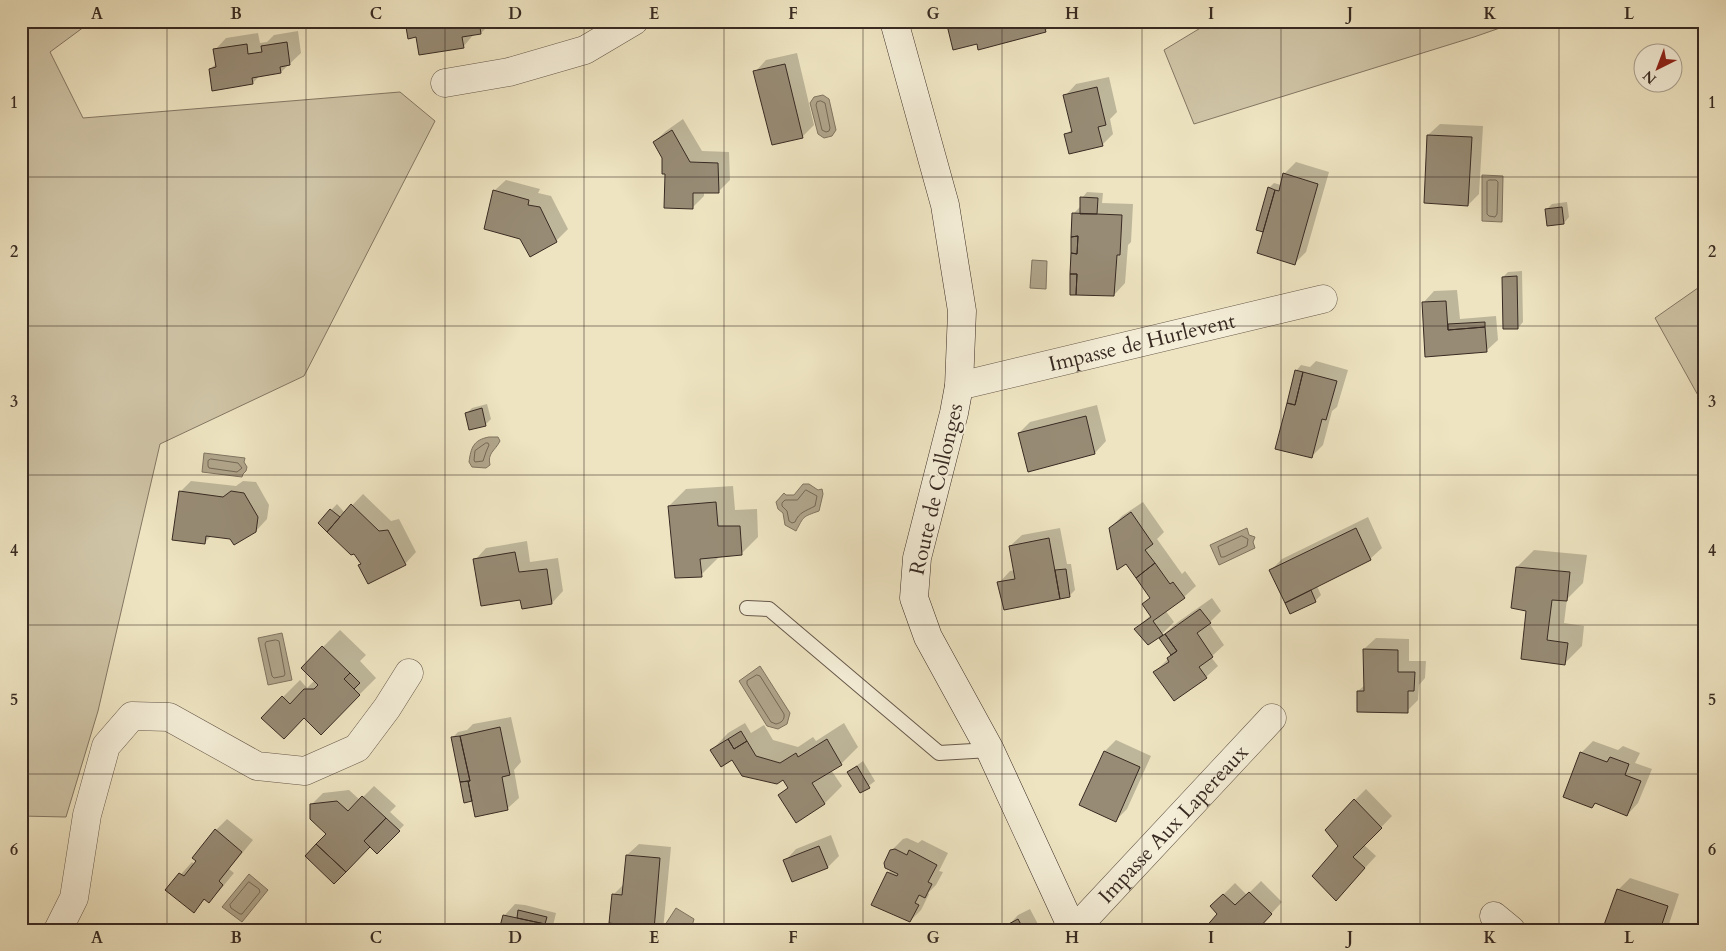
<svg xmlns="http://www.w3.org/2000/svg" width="1726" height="951" viewBox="0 0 1726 951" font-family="Cardo,serif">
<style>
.green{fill:#cfc4a6;stroke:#847764}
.water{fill:#b0a58b;stroke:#807461}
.shadow{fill:#0003}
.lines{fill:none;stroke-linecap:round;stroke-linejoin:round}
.shore{stroke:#746856;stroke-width:1}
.building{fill:#978b75;stroke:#382a22}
.service-casing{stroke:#66584a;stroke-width:16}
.minor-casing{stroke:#66584a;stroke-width:29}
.secondary-casing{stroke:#382a22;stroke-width:29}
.service{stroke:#f4edd7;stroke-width:14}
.minor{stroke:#f4edd7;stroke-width:28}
.secondary{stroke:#f4edd7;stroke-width:28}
.grid{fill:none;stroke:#382a22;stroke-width:1;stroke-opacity:0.55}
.labels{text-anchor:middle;stroke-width:4;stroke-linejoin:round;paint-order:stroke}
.street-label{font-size:21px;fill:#382a22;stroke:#f4edd7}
.neatline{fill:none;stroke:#382a22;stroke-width:2}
.grid-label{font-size:16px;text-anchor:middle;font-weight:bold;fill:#382a22}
</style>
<rect width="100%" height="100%" fill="#eee4c1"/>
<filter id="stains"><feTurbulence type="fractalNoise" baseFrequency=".004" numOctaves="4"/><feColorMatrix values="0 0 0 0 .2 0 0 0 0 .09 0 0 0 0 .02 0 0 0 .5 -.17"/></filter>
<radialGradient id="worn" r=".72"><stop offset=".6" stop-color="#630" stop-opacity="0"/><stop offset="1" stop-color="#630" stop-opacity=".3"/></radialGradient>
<path class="green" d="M21 21H92L50 52 83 118 400 92 435 121 304 376 160 444 98 711 66 817 21 816Z
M1212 21H1520L1474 37 1194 124 1164 50Z
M1705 283V408L1655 318Z"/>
<path class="water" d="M823 95 829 99 836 130 832 136 824 138 818 134 810 103 814 97Z
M1482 175 1503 176 1502 222 1482 221Z
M1032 260 1047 261 1046 289 1030 288Z
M489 437H498L500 441C495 451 487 453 490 465L486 468 472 467 469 462C471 448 473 440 489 437Z
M204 453 245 458 244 462 247 467 246 471 243 474 242 477 202 472Z
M803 484H809L818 490 822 489 823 494 819 511C802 517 804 516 796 531L785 525 783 513 778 509 776 502 784 493 786 495H794Z
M1247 528 1249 535 1255 537 1253 542 1255 548 1219 565 1210 545Z
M282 633 292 680 268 685 258 638Z
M760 666 790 713 787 724 778 729 767 726 739 681Z
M249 874 268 890 242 922 222 907Z
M676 908 694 919 691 930H664L665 925Z"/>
<path class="shadow" d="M406 21H492V22L481 33 474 34 463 47Z
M947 21H1055L1045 31 978 42Z
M298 31 301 53 281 72 260 75 253 83 210 69 217 63 215 50 226 38 258 33 260 43 267 42 274 35Z
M797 53 814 125 802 137 755 72 766 60Z
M1109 77 1117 112 1110 119 1113 134 1102 145 1066 135 1073 128 1065 96 1076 84Z
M683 119 702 151 729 152 730 180 718 192H704V196L692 208 666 172 663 157 654 142 666 131Z
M1440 124 1483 126 1479 194 1468 205 1428 135Z
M1296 162 1329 172 1306 252 1295 263 1265 227 1262 230 1269 188 1274 183 1281 185 1284 174Z
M506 180 540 189 538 193 551 196 568 229 556 241 494 191Z
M1087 192 1103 193 1102 203 1133 204 1131 242 1128 245 1125 283 1114 295 1073 214 1081 206 1082 198Z
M1567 202 1569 217 1564 223 1548 224 1546 210 1552 204Z
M1522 271 1523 322 1518 328 1503 277 1508 272Z
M1457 290 1460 319 1496 316 1498 340 1486 351 1426 356 1423 303 1434 291Z
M1316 361 1348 370 1337 407 1332 411 1323 445 1312 456 1296 371 1301 365 1310 367Z
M487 404 491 419 485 425 467 413 472 408Z
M1097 405 1106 441 1095 453 1019 433 1030 422Z
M191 481 236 486 243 481 256 482 269 505 267 519 256 531 230 537 212 535 205 542 180 492Z
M733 486 735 510 757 509 758 537 741 554 718 556V558L701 575 669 506 686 489Z
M363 494 391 521 399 519 416 552 405 564 362 563 354 552 319 523 337 504 345 513Z
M1143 502 1164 532 1157 539 1182 574 1185 571 1196 586 1184 597 1165 610 1174 622 1163 633 1148 643 1135 629 1151 615 1143 605 1151 597 1110 528 1122 516Z
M1368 517 1382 548 1370 559 1317 586 1321 595 1315 601 1271 570 1282 559Z
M1060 528 1067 564H1071L1075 590 1069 596 1005 608 999 583 1010 571 1015 570 1010 546 1022 535Z
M527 541 530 562 558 558 563 591 552 603 475 560 486 548Z
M1534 550 1587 555 1583 583 1567 599 1564 623 1584 626 1582 646 1565 663 1522 658 1528 610 1517 567Z
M1212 598 1221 611 1209 623 1224 645 1211 657 1218 666 1206 677 1155 672 1172 655 1160 638 1178 622Z
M340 630 366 655 360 661 376 678 321 733 305 717 284 738 283 697 300 680 307 688 315 680 302 668Z
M1376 638 1409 639V661H1426L1425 678 1419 685 1418 700 1407 711 1358 691 1365 685 1364 649Z
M511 717 521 762 514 770 519 798 507 809 473 798 452 738 458 732 467 730 473 724Z
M745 723 751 733 764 725 773 740 798 747 813 737 816 741 844 723 858 747 841 764 831 770 842 786 825 803 796 821 780 795 789 786 783 778 712 750 728 733Z
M1116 740 1151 756 1127 809 1115 821 1105 751Z
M1593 741 1618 750 1623 746 1640 753 1635 763 1652 769 1638 803 1627 815 1596 803 1592 807 1581 753Z
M863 761 875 781 861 792 848 772Z
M374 786 396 806 390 812 404 825 377 853 370 846 334 882 328 834 311 805 323 793 349 790 360 800Z
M1366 789 1392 816 1364 845 1376 856 1336 899 1340 846 1355 800Z
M227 819 253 840 229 869 234 873 220 890 209 901 206 898 194 911 167 890 192 862 195 865 216 830Z
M831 835 839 856 828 867 793 881 785 861 796 849Z
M907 838 918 843 922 840 948 853 939 871 943 872 936 885 928 893 929 894 921 910 910 921 873 905 891 869V851L903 839Z
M639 844 671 847 663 930H639V926L613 895 624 884 627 855Z
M1630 878 1679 894 1667 930H1622L1606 924 1619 889Z
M1261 881 1282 902 1256 930 1219 914 1212 906 1235 883 1247 895Z
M515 904 525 905 556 913 552 930H500L504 916Z
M1030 909 1041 930H1008L1007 927 1018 915Z"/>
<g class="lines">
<path class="shore" d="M821 101 825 103 830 128 829 131 826 132 822 130 816 105 817 102Z
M1489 180H1496L1498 182 1497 214 1495 217 1489 216 1487 214V182Z
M486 443H488L489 445 486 452 483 461 475 462 474 460 475 451Z
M211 459 238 463 242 468 237 472 209 468 208 466V461Z
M806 490 817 496 815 506C806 511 799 512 795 522L792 523 789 521 787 511 782 506V503L785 500H797Z
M1242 536 1248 539 1247 546 1224 557H1221L1218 547Z
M276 640 279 641 285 674 284 676 274 678 272 676 265 644 266 642Z
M757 675 760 676 784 714C785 720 781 723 776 724L771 722 747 684V681Z
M249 882 259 889 260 892 242 914H240L231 908 230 905Z"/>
</g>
<path class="building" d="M405 21H479L481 34 462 37 464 48 419 55 416 37 408 39Z
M946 21H1043L1046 32 978 50 977 44 953 50Z
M287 42 290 65 280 67 281 73 252 78 253 84 212 91 209 69 216 67 213 49 247 44 248 54 262 52 261 46Z
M785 64 803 138 772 145 753 71Z
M1097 87 1106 125 1098 127 1103 146 1069 154 1064 134 1072 132 1063 95Z
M672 130 690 162 718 163 719 193H693V209L664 208 665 174H662V158L653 142Z
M1427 135 1472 137 1468 206 1424 203Z
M1283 173 1318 184 1295 265 1257 253 1275 190 1279 191Z
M1268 187 1275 190 1263 232 1256 230Z
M493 190 529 200 528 205 540 207 557 242 530 257 520 239 484 229Z
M1080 197 1098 198 1097 214H1080Z
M1562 207 1564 224 1547 226 1545 209Z
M1072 213 1122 215 1120 255H1117L1114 296 1076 295 1077 274H1070L1071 253 1077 254 1078 236 1071 237Z
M1078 236 1077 254 1071 253V237Z
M1070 274H1077L1076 295H1070Z
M1517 276 1518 329H1503L1502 277Z
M1446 301 1448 330 1485 327 1487 352 1425 357 1422 302Z
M1485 322V327L1448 330V324Z
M1295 370 1303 372 1295 405 1287 403Z
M1303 372 1337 381 1326 420 1322 419 1312 458 1275 449 1287 403 1295 405Z
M482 408 486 426 469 430 465 413Z
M1086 416 1095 454 1028 472 1018 433Z
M179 491 223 497 231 491 244 493 258 517 256 532 234 545 230 539 206 536 205 544 172 540Z
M716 502 718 526H740L742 555 700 559 702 577 675 578 668 506Z
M351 504 379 531 388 530 406 565 368 584 358 565 361 564 354 554 351 555 327 532Z
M330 509 340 517 327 532 318 523Z
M1131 512 1153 544 1145 550 1155 563 1136 578 1126 564 1117 570 1109 528Z
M1356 528 1371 560 1285 603 1269 570Z
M1049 538 1060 599 1004 610 997 582 1015 579 1009 546Z
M515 552 519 572 547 569 552 604 522 609 520 600 481 606 473 559Z
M1155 563 1170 584 1173 582 1185 598 1153 621 1163 635 1148 645 1134 629 1151 617 1142 604 1150 598 1136 578Z
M1516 567 1570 572 1567 601 1552 600 1547 640 1568 643 1565 665 1521 659 1526 611 1511 608Z
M1066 569 1070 597 1060 599 1055 570Z
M1311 590 1316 602 1290 614 1285 603Z
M1200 609 1211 623 1197 633 1213 657 1199 667 1207 678 1174 701 1153 672 1169 662 1167 658 1177 651 1165 634Z
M1165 634 1177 651 1171 655 1159 638Z
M322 646 350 673 344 679 360 695 321 735 304 718 284 739 261 718 282 696 290 704 304 689H314L318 685 301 668Z
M1363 649 1398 650V672H1415L1414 691H1408V713L1357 712V691H1364Z
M350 673 360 683 354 689 344 679Z
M500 727 510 775 502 777 508 810 475 817 468 781H470L460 736Z
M741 731 747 741 734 749 728 739Z
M460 736 470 781 460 782 451 737Z
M728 739 734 749 747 741 756 756 780 763 796 753 798 757 827 739 842 765 812 783 825 804 796 823 778 795 788 788 783 780 777 784 742 776 732 760 721 767 710 750Z
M1104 751 1140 767 1116 822 1079 805Z
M1580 752 1607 762 1610 757 1629 764 1625 775 1641 781 1627 816 1595 803 1592 808 1563 797Z
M857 766 870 788 860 793 847 772Z
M468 781 472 801 464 803 460 782Z
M362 796 386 818 364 841 370 847 346 872 316 844 326 834 310 819V804L337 801 348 811Z
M1354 799 1382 828 1353 857 1365 868 1336 901 1312 876 1338 846 1325 830Z
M386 818 400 831 377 854 364 841Z
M215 829 242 852 219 881 223 885 209 903 204 899 194 913 165 890 179 873 184 876 196 861 192 858Z
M316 844 346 872 334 884 305 856Z
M819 846 828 868 792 882 783 860Z
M895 849 907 855 909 850 937 865 928 882 932 884 925 898 919 895 915 903 919 905 910 922 871 905 887 872 897 876 898 874 885 868 884 863 890 850Z
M626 855 660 858 654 930H637L638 927 609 923 612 894 622 895Z
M1617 889 1668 906 1660 930H1618L1604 925Z
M1249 892 1272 914 1257 930H1207L1205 928 1217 914 1210 906 1223 894 1235 905Z
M518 910 547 917 545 924 517 918Z
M503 915 545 924 544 930H499Z
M1018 919 1024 930H1007L1005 926Z"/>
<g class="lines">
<g class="service-casing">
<path id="service" d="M747 608 769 609 939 753 990 750"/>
</g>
<g class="minor-casing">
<g id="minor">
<path d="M445 83 509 72 585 50 634 21"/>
<path id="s1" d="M959 386 1323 299"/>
<path d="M1494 916 1511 930"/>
<path d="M58 930 74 898 87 815 106 746 132 716 169 717 257 766 305 771 357 748 387 708 409 673"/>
<path id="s2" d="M1074 930 1272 718"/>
</g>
</g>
<g class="secondary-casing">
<path id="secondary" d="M894 21 945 205 962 311 959 386 954 413 917 558 914 598 928 637 990 750 1073 930"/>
</g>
<use href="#service" class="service"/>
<use href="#minor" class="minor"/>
<use href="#secondary" class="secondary"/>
</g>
<path class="grid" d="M167 21V930M306 21V930M445 21V930M584 21V930M724 21V930M863 21V930M1002 21V930M1142 21V930M1281 21V930M1420 21V930M1559 21V930M21 177H1705M21 326H1705M21 475H1705M21 625H1705M21 774H1705"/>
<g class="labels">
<g class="street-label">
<text dy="7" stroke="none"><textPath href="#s1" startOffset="188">Impasse de Hurlevent</textPath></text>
<text transform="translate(936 489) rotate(-77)" y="7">Route de Collonges</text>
<text dy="7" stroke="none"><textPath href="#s2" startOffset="145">Impasse Aux Lapereaux</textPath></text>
</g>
</g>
<rect width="1726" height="951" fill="none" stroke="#eee4c1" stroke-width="55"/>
<g transform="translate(1658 68) rotate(222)"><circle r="24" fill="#f4edd7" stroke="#a99f8f"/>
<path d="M0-4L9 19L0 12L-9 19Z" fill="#8f2418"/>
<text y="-8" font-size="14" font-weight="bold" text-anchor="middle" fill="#382a22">N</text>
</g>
<rect x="28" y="28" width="1670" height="896" class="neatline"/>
<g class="grid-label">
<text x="97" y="19">A</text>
<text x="236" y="19">B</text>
<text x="376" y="19">C</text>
<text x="515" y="19">D</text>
<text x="654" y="19">E</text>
<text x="793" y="19">F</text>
<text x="933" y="19">G</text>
<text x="1072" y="19">H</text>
<text x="1211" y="19">I</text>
<text x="1350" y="19">J</text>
<text x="1490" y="19">K</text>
<text x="1629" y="19">L</text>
<text x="14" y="108">1</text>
<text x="1712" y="108">1</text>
<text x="14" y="257">2</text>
<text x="1712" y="257">2</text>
<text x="14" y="407">3</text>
<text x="1712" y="407">3</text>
<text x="14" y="556">4</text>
<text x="1712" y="556">4</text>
<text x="14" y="705">5</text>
<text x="1712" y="705">5</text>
<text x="14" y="855">6</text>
<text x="1712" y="855">6</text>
<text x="97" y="943">A</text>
<text x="236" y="943">B</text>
<text x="376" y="943">C</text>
<text x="515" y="943">D</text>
<text x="654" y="943">E</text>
<text x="793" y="943">F</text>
<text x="933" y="943">G</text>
<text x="1072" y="943">H</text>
<text x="1211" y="943">I</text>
<text x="1350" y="943">J</text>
<text x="1490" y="943">K</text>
<text x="1629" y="943">L</text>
</g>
<rect width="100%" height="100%" filter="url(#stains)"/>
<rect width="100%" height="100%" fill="url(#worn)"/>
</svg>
